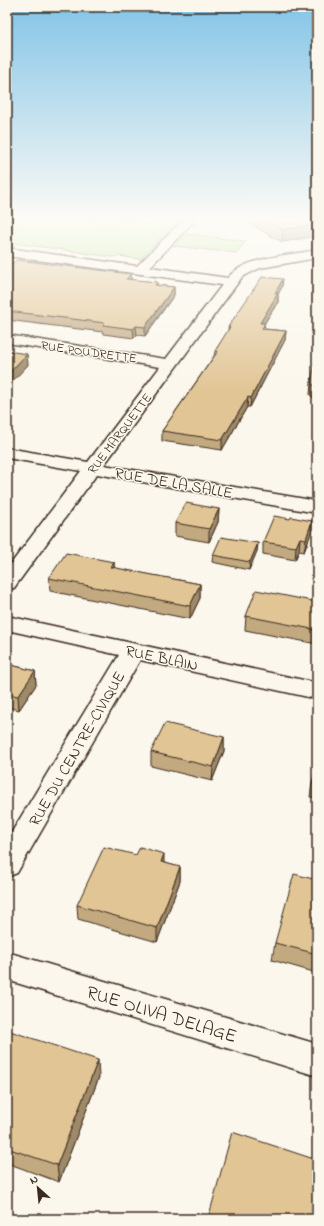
<svg xmlns="http://www.w3.org/2000/svg" width="324" height="1226" viewBox="0 0 324 1226" font-family="'Indie Flower',sans-serif">
<style>
.green{fill:#c3e9a4;stroke:#7f8a61}
.lines{fill:none;stroke-linecap:round;stroke-linejoin:round}
.minor-casing{stroke:#3b2a1e;stroke-width:3}
.minor{fill:#fbf7ec;fill-rule:evenodd}
.wall{fill:#c2a980;stroke:#3b2a1e}
.shaded-wall{fill:#9e8a68;stroke:#3b2a1e}
.building{fill:#e1c595;stroke:#3b2a1e}
.labels{text-anchor:middle;stroke-width:3;stroke-linejoin:round;paint-order:stroke}
.far-street-label{font-size:13px;fill:#3b2a1e;stroke:#fbf7ec}
.street-label{font-size:16px;fill:#3b2a1e;stroke:#fbf7ec}
.near-street-label{font-size:19px;fill:#3b2a1e;stroke:#fbf7ec}
</style>
<rect width="100%" height="100%" fill="#fbf7ec"/>
<filter id="ink" filterUnits="userSpaceOnUse"><feTurbulence type="fractalNoise" baseFrequency=".025" numOctaves="2"/><feDisplacementMap in="SourceGraphic" scale="8" xChannelSelector="R" yChannelSelector="G"/><feConvolveMatrix kernelMatrix="1 2 1 2 8 2 1 2 1" color-interpolation-filters="sRGB"/></filter>
<g filter="url(#ink)">
<path class="green" d="M7 221H178L140 259 119 256 113 257 7 242Z
M186 234 246 241 236 253 174 246Z"/>
<g class="lines">
<g class="minor-casing">
<path id="minor" d="M182 221H194L150 267 228 278C243 257 292 255 317 250V258L260 268 242 277 104 465 317 501V513L97 474 14 588 7 589V569L81 471 7 458V448L88 462 160 367 7 343V335L166 359 222 285 7 256V248L137 266Z
M7 616 317 683V699L140 660 17 873 7 877V840L119 655 7 630Z
M7 952 317 1044V1076L7 980Z"/>
</g>
<use href="#minor" class="minor"/>
</g>
<path class="wall" d="M245 221H317V236L282 242Z
M7 265 131 274V280L157 282V285L174 287V295L145 336 137 335 134 338 103 334V332L7 320Z
M282 287 278 294V302L264 323 265 329 286 331 285 340 250 407H247L222 450 162 441V431L214 356 215 351 228 331V327Z
M317 352V401L310 395 311 383Z
M219 509 218 522 209 542 175 536V523Z
M290 519 312 521 311 533 304 552 299 551 295 560 263 554V542Z
M258 543 257 551 249 570 212 562 213 555Z
M114 562V568L200 584V598L190 619 50 591 49 578Z
M317 602V644L245 630 246 616Z
M7 664 35 671 36 685 19 710 7 707Z
M224 737V751L212 781 151 766V752Z
M317 766V798L310 797 312 783Z
M164 863 180 867V881L157 942 78 919 77 905Z
M317 880V973L272 960 275 943Z
M7 1030 99 1077 59 1182 7 1163Z"/>
<path class="shaded-wall" d="M317 224V236L282 242 283 230Z
M131 274V282L126 279Z
M283 279 282 287 278 294V302L259 332 260 323 275 293Z
M174 287V295L145 336V327Z
M136 326 137 335 134 338 133 329Z
M286 331 285 340 250 407 251 398Z
M27 354 28 365 7 387V375Z
M248 397 247 407 222 450V440Z
M219 509 218 522 209 542V529Z
M312 521 311 533 304 552 306 539Z
M300 538 299 551 295 560 296 547Z
M258 543 257 551 249 570 250 562Z
M114 562 115 576 111 567Z
M200 584V598L190 619V606Z
M35 671 36 685 19 710 18 696Z
M224 737V751L212 781 213 767Z
M164 854V868L161 862Z
M180 867V881L157 942V928Z
M98 1060 99 1077 59 1182 57 1165Z"/>
<path class="building" d="M266 221H317V224L283 230Z
M17 260 131 274 126 279 157 282 155 285 174 287 145 327 136 326 133 329 103 325 105 323 7 311V265H10Z
M262 277 283 279 275 293H278L260 323H265L262 329 286 331 251 398 248 397 222 440 162 431 218 351H215L230 327H228Z
M7 351 27 354 7 375Z
M317 352V388L311 383Z
M186 503 219 509 209 529 175 523Z
M274 516 290 519 291 517 312 521 306 539 300 538 296 547 263 542Z
M221 537 258 543 250 562 213 555Z
M66 553 114 562 111 567 200 584 190 606 49 578Z
M256 590 317 602V630L246 616Z
M7 664 35 671 18 696 7 694Z
M165 723 224 737 213 767 151 752Z
M317 766V784L312 783Z
M104 847 136 855 140 847 164 854 161 862 180 867 157 928 77 905Z
M294 874 317 880V954L275 943Z
M7 1030 98 1060 57 1165 7 1148Z
M232 1132 317 1160V1219H208Z"/>
</g>
<linearGradient id="sky" x2="0" y2="1"><stop stop-color="#83c4e7"/><stop offset="0.56" stop-color="#fdfbf6"/><stop offset="1" stop-color="#fdfbf6" stop-opacity="0"/></linearGradient>
<rect width="324" height="392" fill="url(#sky)"/>
<g class="labels">
<g class="far-street-label">
<text transform="translate(89 351) rotate(8)" y="5">RUE POUDRETTE</text>
<text transform="translate(119 433) rotate(-53)" y="5">RUE MARQUETTE</text>
</g>
<g class="street-label">
<text transform="translate(174 482) rotate(10)" y="6">RUE DE LA SALLE</text>
<text transform="translate(162 657) rotate(12)" y="6">RUE BLAIN</text>
<text transform="translate(76 748) rotate(-60)" y="6">RUE DU CENTRE-CIVIQUE</text>
</g>
<g class="near-street-label">
<text transform="translate(162 1013) rotate(17)" y="7">RUE OLIVA DELAGE</text>
</g>
</g>
<rect width="324" height="1226" fill="none" stroke="#fbf7ec" stroke-width="24"/>
<rect x="12" y="12" width="300" height="1202" fill="none" stroke="#3b2a1e" stroke-width="1.5" filter="url(#ink)"/>
<g transform="translate(38 1188) rotate(333)" stroke="#fbf7ec" stroke-width="3" paint-order="stroke">
<path d="M0-3L7 15L0 10L-7 15Z" fill="#3b2a1e"/>
<text y="-6" font-size="11" font-weight="bold" text-anchor="middle" fill="#3b2a1e">N</text>
</g>
</svg>
